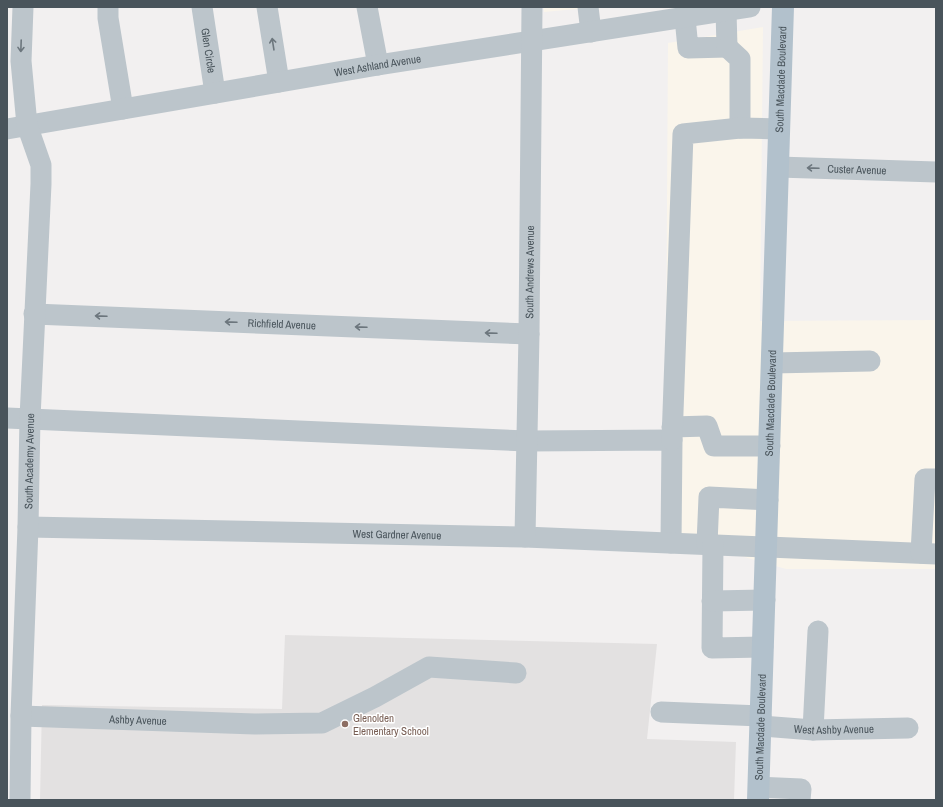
<svg xmlns="http://www.w3.org/2000/svg" width="943" height="807" viewBox="0 0 943 807" font-family="'Archivo Narrow',sans-serif">
<style>
.commercial{fill:#faf5eb}
.education{fill:#e3e1e1}
.lines{fill:none;stroke-linecap:round;stroke-linejoin:round}
.minor{stroke:#bcc5cb;stroke-width:21}
.major{stroke:#b2c1cc;stroke-width:22}
.oneway{stroke:#6c767d}
.education-dot{fill:#8d6e63;stroke:#fff;stroke-width:1.5}
.labels{text-anchor:middle;stroke-width:3;stroke-linejoin:round;paint-order:stroke}
.street-label{font-size:11px;fill:#49545b;stroke:#fff}
.education-label{font-size:11px;fill:#785e54;stroke:#fff;text-anchor:start}
</style>
<rect width="100%" height="100%" fill="#f2f0f0"/>
<path class="commercial" d="M544 7H598L544 12Z
M763 27 760 321 936 320V569H786L665 534 668 43Z"/>
<path class="education" d="M285 635 657 644 647 739 736 742 734 800H40L42 705 282 709Z"/>
<g class="lines">
<g class="minor">
<path d="M108 7V18L123 109"/>
<path id="s1" d="M202 7 215 93"/>
<path d="M267 7 279 82"/>
<path d="M367 7 378 65"/>
<path d="M588 7 591 32"/>
<path d="M685 18 688 48 727 47 726 11"/>
<path d="M727 47 740 59V128"/>
<path id="s2" d="M7 129 378 65 750 7"/>
<path id="s3" d="M778 167 936 172"/>
<path id="s4" d="M34 314 529 334"/>
<path d="M772 363 870 361"/>
<path d="M7 418 527 441 672 440 671 543"/>
<path d="M672 427 707 426 714 446H770"/>
<path d="M672 440 683 134 740 128 779 129"/>
<path id="s5" d="M28 527 525 537 936 554"/>
<path id="s6" d="M525 537 529 334 532 7"/>
<path d="M707 544 709 497 768 500"/>
<path d="M713 544 712 648 763 647"/>
<path d="M921 553 925 479H936"/>
<path d="M712 601 765 600"/>
<path d="M661 712 761 716"/>
<path id="s7" d="M21 716 255 724 322 723 375 697 429 667 516 673"/>
<path id="s8" d="M761 726 813 730 908 728"/>
<path d="M813 730 818 631"/>
<path d="M759 787 801 789 800 800"/>
<path id="s9" d="M20 800 21 716 28 527 30 418 41 184V165L27 125 21 61 23 7"/>
</g>
<path class="major" id="s10" d="M758 800 783 7"/>
</g>
<defs><path id="oneway-shaft" d="M-6 0H5M1.5-3L5.5 0L1.5 3" fill="none" stroke-width="1.6" stroke-linecap="round" stroke-linejoin="round"/></defs>
<g class="oneway">
<use href="#oneway-shaft" transform="translate(273 44) rotate(-99)"/>
<use href="#oneway-shaft" transform="translate(21 46) rotate(92)"/>
<use href="#oneway-shaft" transform="translate(813 168) rotate(-178)"/>
<use href="#oneway-shaft" transform="translate(101 316) rotate(-178)"/>
<use href="#oneway-shaft" transform="translate(231 322) rotate(-178)"/>
<use href="#oneway-shaft" transform="translate(361 327) rotate(-178)"/>
<use href="#oneway-shaft" transform="translate(491 333) rotate(-178)"/>
</g>
<circle class="education-dot" cx="345" cy="724" r="4"/>
<g class="labels">
<g class="street-label">
<text dy="4" stroke="none"><textPath href="#s1" startOffset="44">Glen Circle</textPath></text>
<text dy="4" stroke="none"><textPath href="#s2" startOffset="376">West Ashland Avenue</textPath></text>
<text dy="4" stroke="none"><textPath href="#s10" startOffset="721">South Macdade Boulevard</textPath></text>
<text dy="4" stroke="none"><textPath href="#s3" startOffset="79">Custer Avenue</textPath></text>
<text dy="4" stroke="none"><textPath href="#s6" startOffset="265">South Andrews Avenue</textPath></text>
<text dy="4" stroke="none"><textPath href="#s4" startOffset="248">Richfield Avenue</textPath></text>
<text dy="4" stroke="none"><textPath href="#s10" startOffset="397">South Macdade Boulevard</textPath></text>
<text dy="4" stroke="none"><textPath href="#s9" startOffset="339">South Academy Avenue</textPath></text>
<text dy="4" stroke="none"><textPath href="#s5" startOffset="369">West Gardner Avenue</textPath></text>
<text dy="4" stroke="none"><textPath href="#s7" startOffset="117">Ashby Avenue</textPath></text>
<text dy="4" stroke="none"><textPath href="#s10" startOffset="73">South Macdade Boulevard</textPath></text>
<text dy="4" stroke="none"><textPath href="#s8" startOffset="73">West Ashby Avenue</textPath></text>
</g>
<g class="education-label">
<text x="353" y="722">Glenolden<tspan x="353" dy="13">Elementary School</tspan></text>
</g>
</g>
<rect width="943" height="807" fill="none" stroke="#49545b" stroke-width="16"/>
</svg>
